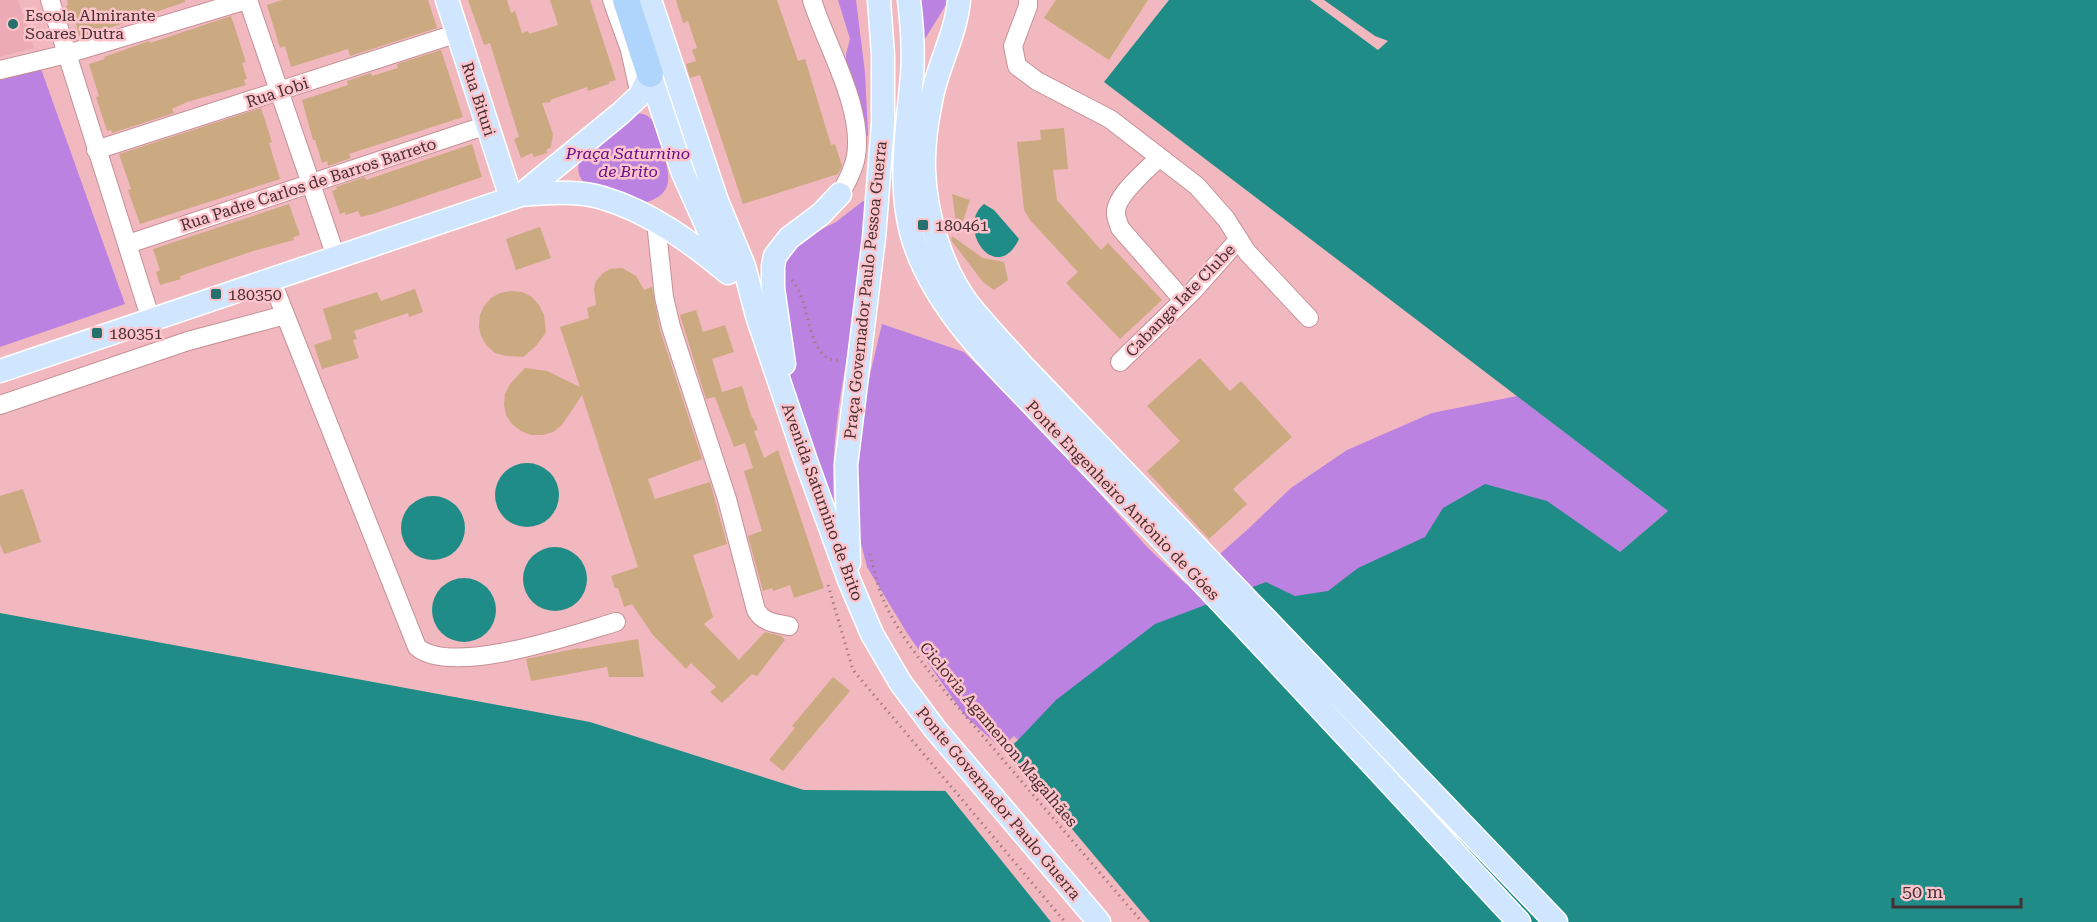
<svg xmlns="http://www.w3.org/2000/svg" width="2097" height="922" viewBox="0 0 2097 922" font-family="'Roboto Serif',serif">
<style>
.built{fill:#ecabb4}
.green{fill:#bb82e2}
.water{fill:#208c87}
.pier{fill:#f1b8bf}
.building{fill:#cba981}
.lines{fill:none;stroke-linecap:round;stroke-linejoin:round}
.minor-casing{stroke:#c69096;stroke-width:20}
.major-casing{stroke:#fff;stroke-width:25}
.highway-casing{stroke:#fff;stroke-width:28}
.path{stroke:#a57b81;stroke-width:3;stroke-dasharray:1.5 4.5;stroke-linecap:butt}
.minor{stroke:#fff;stroke-width:18}
.major{stroke:#d0e6fe;stroke-width:22}
.highway{stroke:#b0d5fd;stroke-width:26}
.poi-dot{fill:#26706d;stroke:#fec4cb;stroke-width:2}
.labels{text-anchor:middle;stroke-width:5;stroke-linejoin:round;paint-order:stroke}
.poi-label{font-size:16px;fill:#462f32;stroke:#fec4cb;text-anchor:start}
.street-label{font-size:16px;fill:#462f32;stroke:#fec4cb}
.park-label{font-size:16px;font-style:italic;fill:#620e8a;stroke:#fec4cb}
</style>
<rect width="100%" height="100%" fill="#f1b8bf"/>
<path class="built" d="M0 0H18L34 48 0 57Z"/>
<path class="green" d="M838 0H856L865 73 868 135 865 139 846 63V54L850 39Z
M914 0H949L923 42Z
M40 66 125 304 0 347V77Z
M638 113C643 114 648 115 651 119 656 125 658 138 661 146 668 169 678 193 647 202L588 186C579 179 577 172 579 161L633 114Z
M863 201 866 202V217C862 251 859 287 853 322 842 387 828 451 835 518L791 390 765 291 798 241 836 222Z
M882 324 964 352 1055 443 1147 547 1186 584 1247 530 1291 488 1347 450 1432 413 1517 396 1668 511 1620 552 1018 740 1014 736 1001 748 965 716 907 633 867 567 856 523V433Z"/>
<path class="water" d="M1169 0H1310L1378 50 1388 41 1375 36 1324 0H2097V922H0V613L590 722 804 790 961 791 1018 740 1056 700 1155 624 1266 582 1295 596 1328 591 1358 568 1425 537 1443 508 1485 484 1547 501 1620 552 1668 511 1104 82Z
M984 204 994 210 1019 239C996 287 955 227 984 204Z
M495 495a32 32 0 1 1 64 0a32 32 0 1 1-64 0Z
M401 528a32 32 0 1 1 64 0a32 32 0 1 1-64 0Z
M523 579a32 32 0 1 1 64 0a32 32 0 1 1-64 0Z
M432 610a32 32 0 1 1 64 0a32 32 0 1 1-64 0Z"/>
<path class="pier" d="M1004 748 1150 922H1051L943 788H960Z"/>
<path class="building" d="M67 0H185V2L80 38 74 18 70 20 66 6 68 5Z
M282 0H428L437 28 350 56 348 49 291 67 285 46 280 48 267 5Z
M468 0H507L511 13 515 11 522 33 528 31 529 34 558 25 550 0H590L616 80 609 82V84L588 91 587 87 550 100 551 102 542 103 553 134 551 147 546 150 547 153 534 157 532 153 521 158 514 139 519 137 490 43 484 45Z
M676 0H777L798 61 805 59 831 145 835 144 842 166 838 174 743 204 700 75 690 78 686 64 696 61 692 50 697 48 688 21 683 23Z
M1056 0H1148L1109 60 1044 18Z
M231 16 246 62 242 63 247 79 244 80 246 85 187 102 172 109 174 113 112 133 111 130 107 131 96 97 99 96 89 64 105 59 104 57 149 41 150 43Z
M441 50 463 117 349 154 351 158 328 166 327 161 322 163 315 140H313L302 100 348 85 347 81 371 73 372 76 398 68 397 64Z
M261 108 272 142 269 143 280 179 140 224 128 190 131 189 119 154Z
M1064 128 1068 169 1053 170 1057 200 1101 250 1108 243 1162 300 1120 339 1066 283 1078 272 1030 220 1024 210 1017 142 1041 140 1040 130Z
M472 144 482 177 373 214 361 217 358 211 346 215 345 212 340 214 332 191 337 189 336 187 365 177 366 180Z
M952 194 970 200 958 236Z
M289 204 300 235 293 237 294 240 253 251 180 276 181 279 160 285 156 272 160 270 153 249Z
M540 227 551 258 516 270 506 239Z
M952 236 983 258 1004 262 1008 280 994 290 983 282 951 240Z
M622 268 636 276 644 290 652 287 660 330 702 459 648 479 655 499 710 482 727 544 693 555 713 617 704 624 739 660 765 632 781 636 785 640 757 676 752 674 722 703 710 692 716 687 691 663 686 669 653 635 632 604 624 607 618 588H615L611 576 638 567 582 395 562 425 553 432 543 435H531L521 431 512 424 506 415 504 405 505 394 510 384 525 368 547 371 580 387 560 327 589 318 587 308 596 305 594 289 596 281 603 273 610 269Z
M415 289 423 312 409 317 408 313 354 331 357 339 353 340 359 358 322 369 314 345 332 339 323 309 377 292 381 301Z
M511 291 522 292 532 297 539 305 544 315 546 332 536 346 523 357 506 356 495 353 487 346 481 336 479 326 480 315 484 306 491 298 500 293Z
M696 310 703 332 725 325 734 352 712 359 722 392 742 386 752 418H753L758 430 754 431 764 458 778 450 824 588 794 598 790 585 773 591 772 588 763 591 748 536 762 531 744 471 753 468 745 443 734 447 715 397 706 399 680 315Z
M1200 358 1230 391 1241 381 1292 437 1233 489 1247 504 1209 539 1147 471 1180 441 1147 406Z
M23 489 41 542 4 554 0 544V496Z
M638 639 644 677H609L607 667 531 681 526 659 579 648V649Z
M833 677 850 691 783 771 769 760 795 728 792 726Z"/>
<g class="lines">
<g class="minor-casing">
<path id="minor" d="M50 0 151 320
M248 0 336 257
M612 0 630 50 640 95
M812 0C826 45 864 108 856 156 854 169 847 182 840 194
M1028 0V6L1013 46 1017 66 1037 81 1110 119 1197 186 1226 219 1247 252 1309 318
M0 70 67 54 247 0
M96 150 458 33
M1160 157C1148 169 1114 196 1116 214 1116 218 1119 224 1120 228L1183 300
M656 222 664 297 671 327 727 499 756 610C763 623 776 623 789 626
M128 244 487 125
M271 279 417 647C452 677 575 634 616 622
M1120 362 1194 290 1239 239
M0 405 188 341 285 315"/>
</g>
<g class="major-casing">
<path id="major" d="M447 0 511 198
M650 0 717 201 744 266 757 316 806 461 849 580 872 634 900 682 935 729 1099 922
M909 0C912 25 914 50 912 75 907 132 896 194 916 248 940 313 991 361 1037 409 1076 450 1115 491 1154 531 1277 660 1398 792 1519 922
M959 0C956 34 939 63 932 96 927 120 923 144 924 169 925 213 942 271 970 306 987 327 1006 347 1024 367L1556 922
M650 74 683 173 725 267
M521 195 621 113 640 95 650 74
M784 364 773 288V266L775 256 789 238 821 214 840 194
M0 371 521 195C547 193 577 190 603 198 650 212 691 242 728 273
M849 563 846 465 874 238 883 123V55L879 0"/>
</g>
<g class="highway-casing">
<path id="highway" d="M626 0 650 74"/>
</g>
<path class="path" d="M792 280C808 298 808 344 825 356 828 359 834 360 839 361
M870 554C874 569 877 585 883 599 898 634 923 663 946 693L1142 922
M828 585 853 670 1065 922"/>
<use href="#minor" class="minor"/>
<use href="#major" class="major"/>
<use href="#highway" class="highway"/>
</g>
<g class="poi-dot">
<circle cx="13" cy="24" r="6"/>
<rect x="917" y="219" width="12" height="12" rx="3"/>
<rect x="210" y="288" width="12" height="12" rx="3"/>
<rect x="91" y="327" width="12" height="12" rx="3"/>
</g>
<g class="labels">
<g class="poi-label">
<text x="25" y="21">Escola Almirante<tspan x="25" dy="18">Soares Dutra</tspan></text>
<text x="935" y="231">180461</text>
<text x="228" y="300">180350</text>
<text x="109" y="339">180351</text>
</g>
<g class="street-label">
<text transform="translate(277 92) rotate(-18)" y="6">Rua Iobi</text>
<text transform="translate(479 99) rotate(72)" y="6">Rua Bituri</text>
<text transform="translate(308 184) rotate(-18)" y="6">Rua Padre Carlos de Barros Barreto</text>
<text transform="translate(865 290) rotate(-84)" y="6">Praça Governador Paulo Pessoa Guerra</text>
<text transform="translate(1180 300) rotate(-46)" y="6">Cabanga Iate Clube</text>
<text transform="translate(1123 500) rotate(46)" y="6">Ponte Engenheiro Antônio de Góes</text>
<text transform="translate(823 502) rotate(70)" y="6">Avenida Saturnino de Brito</text>
<text transform="translate(999 734) rotate(50)" y="6">Ciclovia Agamenon Magalhães</text>
<text transform="translate(999 803) rotate(50)" y="6">Ponte Governador Paulo Guerra</text>
</g>
<g class="park-label">
<text x="628" y="159">Praça Saturnino<tspan x="628" dy="18">de Brito</tspan></text>
</g>
</g>
<path d="M1893 898v9h128v-9" fill="none" stroke="#462f32" stroke-width="3"/>
<text x="1902" y="898" font-size="18" fill="#462f32" stroke="#fec4cb" stroke-width="4.5" paint-order="stroke">50 m</text>
</svg>
